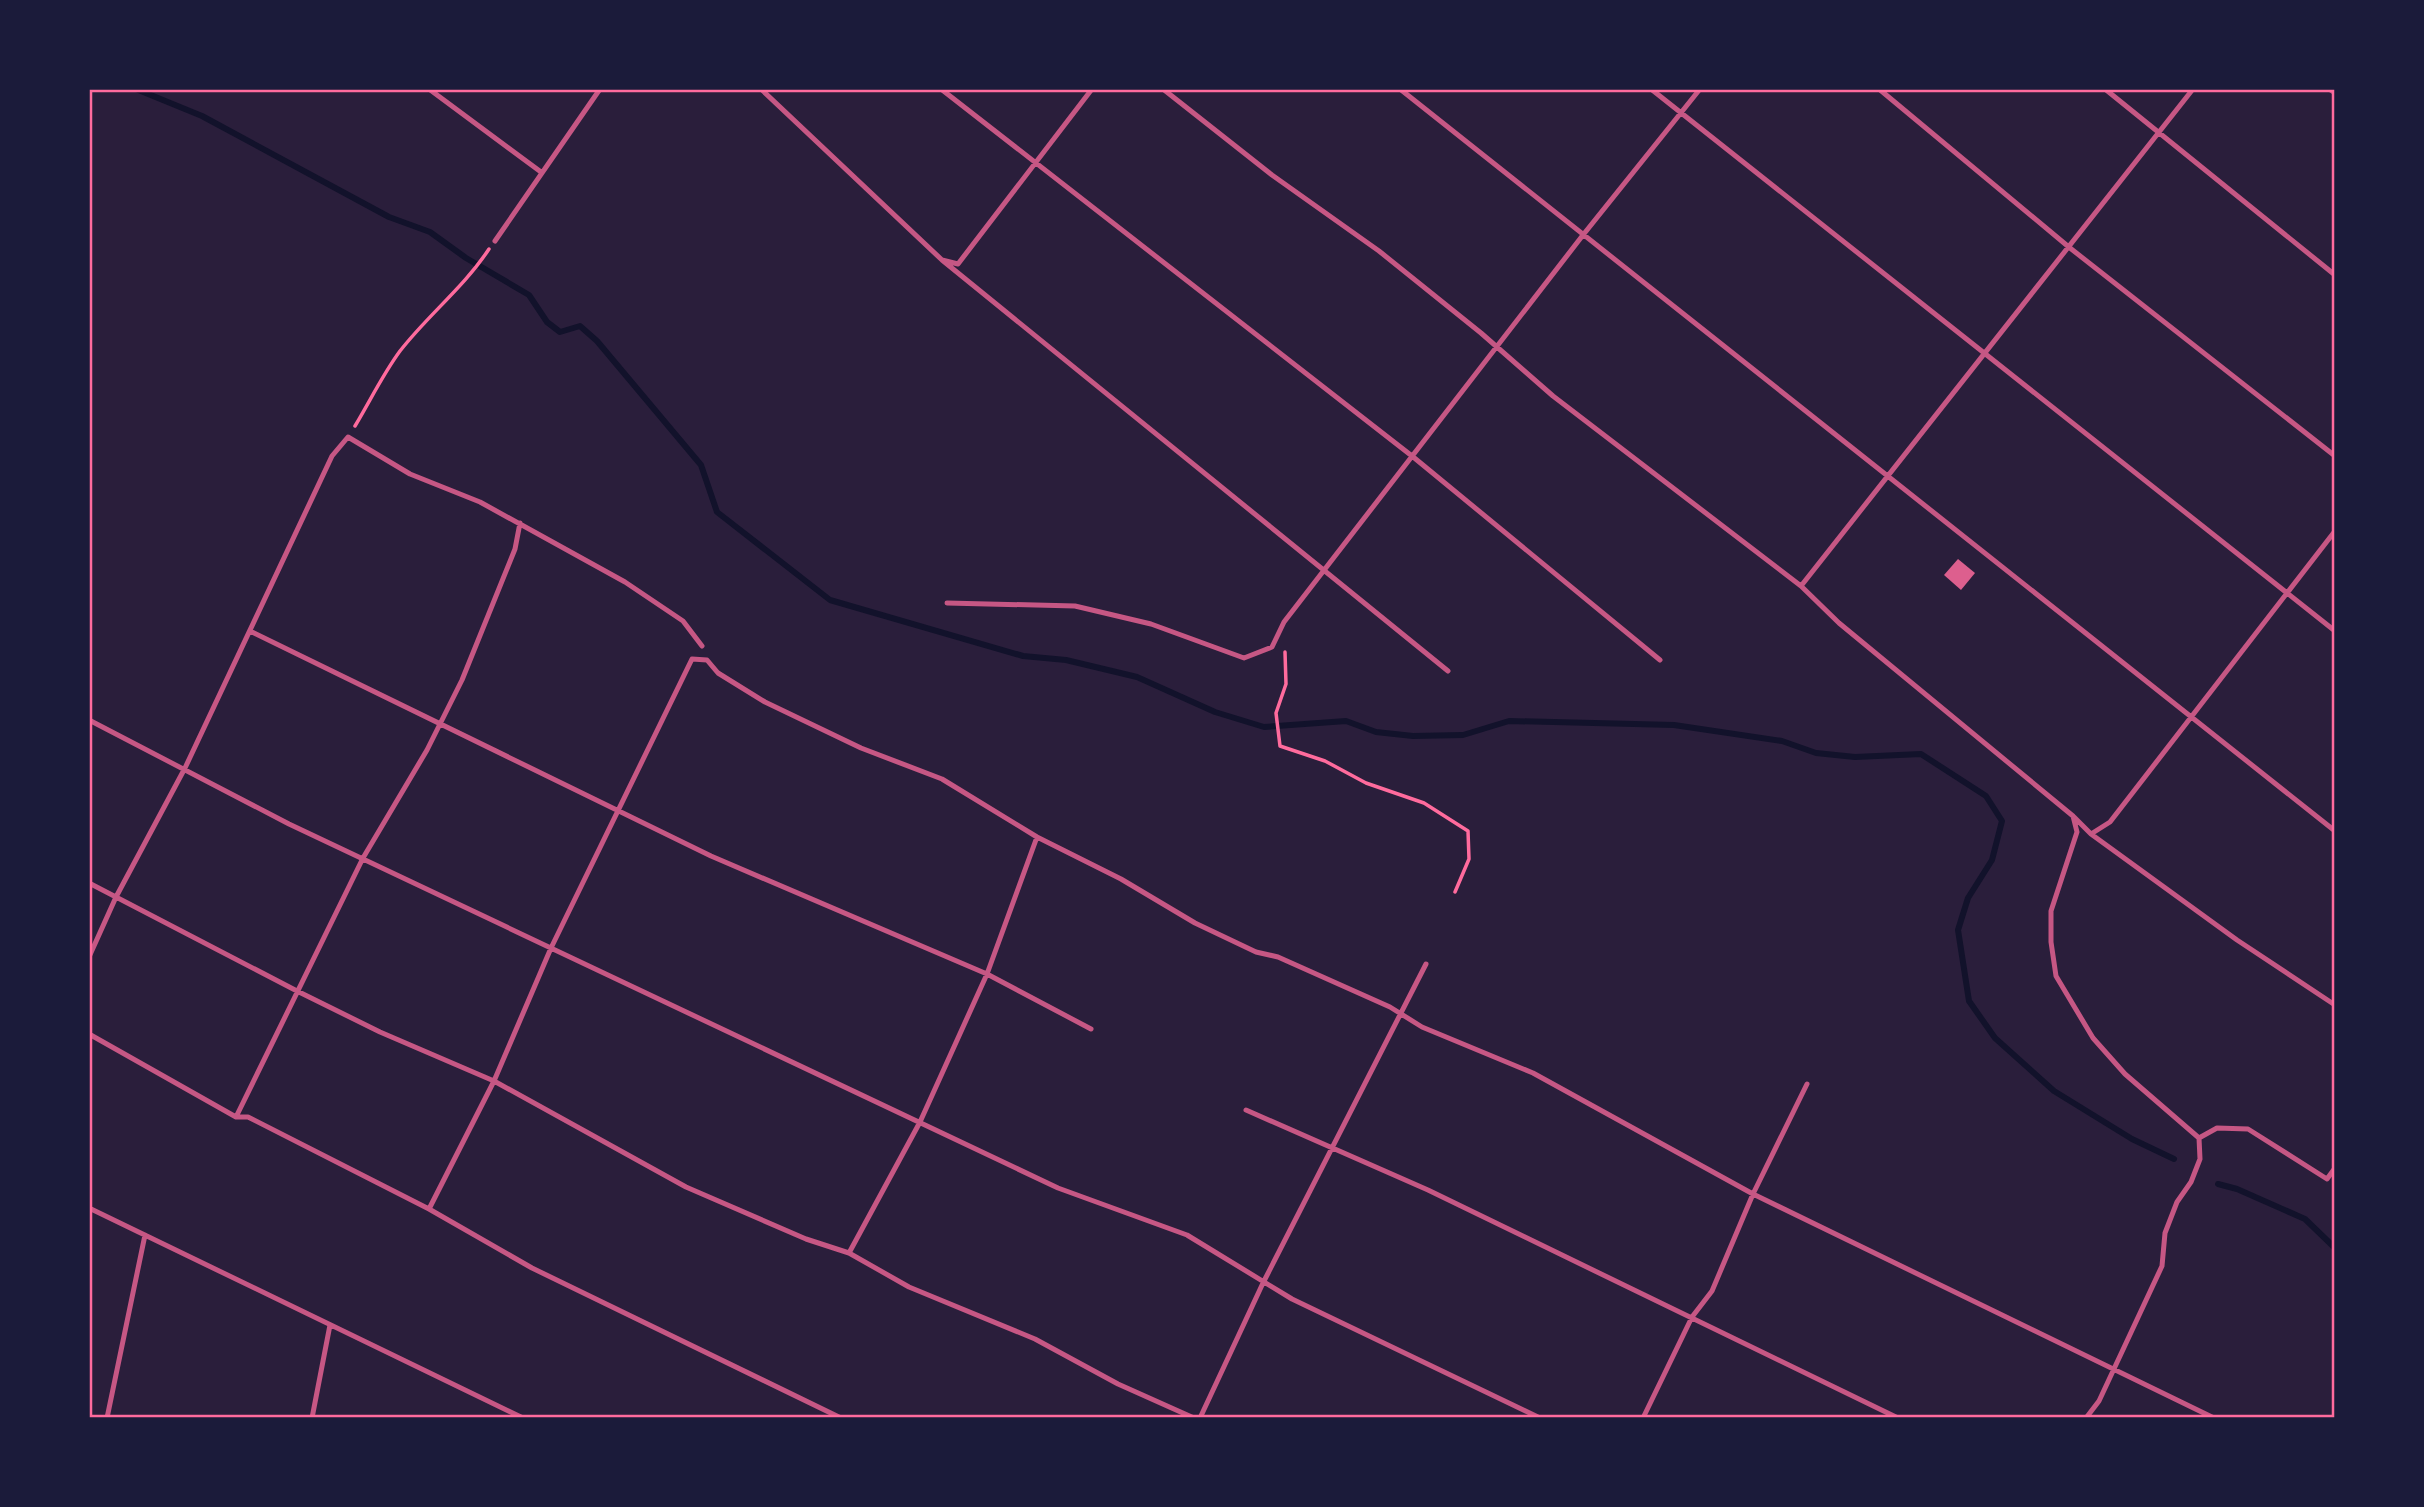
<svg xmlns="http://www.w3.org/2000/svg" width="2424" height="1507" viewBox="0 0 2424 1507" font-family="Raleway,sans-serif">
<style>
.green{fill:#2a1e3b}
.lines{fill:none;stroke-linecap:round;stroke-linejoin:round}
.stream{stroke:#12122b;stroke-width:6}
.building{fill:#dd5f8e}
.path{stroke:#ff6b9d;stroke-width:3.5}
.service{stroke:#c65784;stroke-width:5}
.neatline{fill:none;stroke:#ff6b9d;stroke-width:2.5}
</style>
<rect width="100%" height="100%" fill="#1b1b3a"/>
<path class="green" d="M89 89H2335V1418H89Z"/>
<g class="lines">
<path class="stream" d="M136 89 202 116 389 217 430 232 466 258 529 295 547 322 560 332 580 326 597 341 701 465 717 512 830 600 1023 656 1066 660 1137 677 1215 712 1264 727 1346 721 1376 732 1413 736 1463 735 1509 721 1674 725 1782 741 1816 753 1855 757 1921 754 1986 796 2002 821 1992 860 1968 898 1958 930 1969 1001 1995 1038 2054 1091 2132 1139 2174 1159
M2218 1184 2237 1189 2305 1219 2335 1248"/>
</g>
<path class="building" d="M1958 559 1975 573 1961 590 1944 575Z"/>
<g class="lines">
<path class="path" d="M355 426C370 401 383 374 400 351 428 315 464 287 489 249
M1285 652 1286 684 1276 713 1280 746 1325 761 1366 783 1424 803 1468 831 1469 859 1455 892"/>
<path class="service" d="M429 89 541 172
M761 89 942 260 958 264 1092 89
M941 89 1412 456 1660 660
M1163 89 1272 175 1379 251 1481 333 1553 396 1801 586
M1400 89 2335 831
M1651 89 2335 631
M1879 89 2070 248 2335 456
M2105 89 2335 275
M2329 89 2335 93
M495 241 600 89
M942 260 1448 671
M947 603 1075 606 1151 624 1244 658 1272 647 1284 622 1583 235 1700 89
M250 631 711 856 987 974 1091 1029
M89 720 289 824 1058 1188 1187 1235 1292 1299 1540 1418
M2074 817 2091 834 2237 940 2335 1005
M2091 834 2110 822 2335 531
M89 883 297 991 380 1032 494 1081 686 1187 806 1239 849 1253 909 1287 1035 1339 1118 1384 1194 1418
M89 957 116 897 185 768 332 456 348 437 410 474 480 502 625 582 683 621 702 646
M89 1034 236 1117H248L429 1209 532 1268 841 1418
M1246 1110 1428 1190 1898 1418
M236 1117 363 858 427 750 462 680 515 549 520 523
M2199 1138 2217 1128 2248 1129 2327 1179 2335 1168
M89 1208 523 1418
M429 1209 494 1081 551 948 692 659 707 660 718 673 765 702 861 748 942 779 1037 837 1121 879 1195 923 1256 952 1278 957 1390 1007 1422 1027 1533 1073 1753 1194 2214 1418
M849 1253 920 1122 987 974 1037 837
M107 1418 145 1235
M312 1418 330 1325
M1200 1418 1263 1283 1426 964
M1643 1418 1692 1317 1712 1291 1753 1194 1807 1084
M2086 1418 2099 1401 2162 1266 2165 1233 2177 1202 2191 1182 2200 1159 2199 1138 2125 1074 2093 1038 2056 976 2051 942V911L2077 832 2073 816 1839 623 1801 586 2193 89"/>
</g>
<rect width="2424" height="1507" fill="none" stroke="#1b1b3a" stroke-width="182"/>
<rect x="91" y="91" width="2242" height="1325" class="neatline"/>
</svg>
